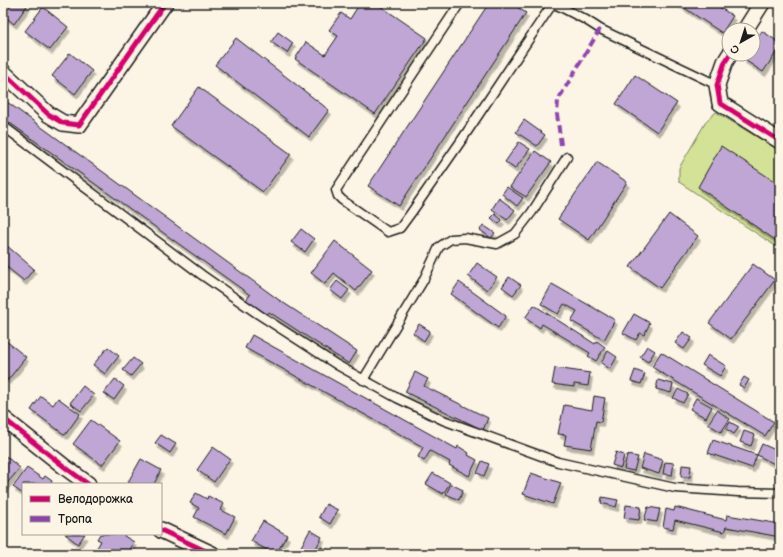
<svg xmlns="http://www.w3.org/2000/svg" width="783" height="557" viewBox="0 0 783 557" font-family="'Balsamiq Sans',sans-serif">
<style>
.green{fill:#d3e296;stroke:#787f59}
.building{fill:#bfa6d4;stroke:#1c1c1c;filter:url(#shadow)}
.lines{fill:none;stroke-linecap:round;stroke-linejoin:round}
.lane-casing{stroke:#1c1c1c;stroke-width:11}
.street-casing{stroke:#1c1c1c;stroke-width:18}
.lane{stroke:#fcf5e5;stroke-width:8}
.street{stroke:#fcf5e5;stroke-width:15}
.quiet{stroke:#8e44ad;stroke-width:4;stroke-dasharray:8 4;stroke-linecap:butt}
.cycleway-casing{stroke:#fcf5e5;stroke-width:8}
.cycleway{stroke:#d6006c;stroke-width:5}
</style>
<defs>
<filter id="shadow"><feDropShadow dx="2.5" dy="4.5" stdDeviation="0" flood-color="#0004"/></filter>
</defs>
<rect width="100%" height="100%" fill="#fcf5e5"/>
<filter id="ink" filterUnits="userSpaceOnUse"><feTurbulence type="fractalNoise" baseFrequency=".025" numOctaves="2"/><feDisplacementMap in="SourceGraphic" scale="8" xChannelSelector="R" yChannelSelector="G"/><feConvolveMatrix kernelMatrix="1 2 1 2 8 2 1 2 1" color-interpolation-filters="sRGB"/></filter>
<g filter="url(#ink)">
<path class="green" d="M716 112 780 151V249L679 182V168L707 120Z"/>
<path class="building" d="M3 3H29L14 24 3 15Z
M360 3H376L427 38 375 114 295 59 306 42 325 55 338 36 329 30 341 13 350 19Z
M489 3H511L526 13 399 206 368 186Z
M677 3H713L733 16 722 33Z
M43 7 68 27 50 50 25 31Z
M762 31 780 43V47L763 72 743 59 746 54H753V43Z
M278 32 293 43 287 53 271 42Z
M236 38 329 110 309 137 215 65Z
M70 53 92 71 75 94 52 76Z
M635 75 677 103 657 132 616 104Z
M199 87 291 154 263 192 171 126Z
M3 99 279 300 357 351 349 364 269 312 266 315 246 300 250 295 3 118Z
M524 120 545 135 537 146 516 132Z
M519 142 530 149 515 169 505 162Z
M721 146 780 185V240L778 242 698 187Z
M535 151 551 162 526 197 510 187Z
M597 162 627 182 589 240 558 219Z
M507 187 523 198 517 206 502 194Z
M499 198 515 210 507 220 492 209Z
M495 214 502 220 499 224 491 218Z
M669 214 698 236 660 288 630 267Z
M483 225 495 233 491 238 480 230Z
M301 229 314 239 305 252 291 242Z
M335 241 372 270 356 291 334 273 325 284 311 273Z
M6 245 34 269 24 281 3 264V249Z
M477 263 497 277 487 290 468 276Z
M753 264 775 280 731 339 709 323Z
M509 277 521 285 513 295 502 287Z
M337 281 349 290 342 299 330 290Z
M459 282 506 316 498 328 451 294Z
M552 284 615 320 604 340 571 321 577 311 564 304 558 314 541 304Z
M534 305 595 344 597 341 605 347 596 361 588 356 590 353 542 324 540 328 525 318Z
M634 314 650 323 644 335 640 333 636 340 623 333Z
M419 324 430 331 424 341 413 333Z
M683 332 692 338 684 349 675 343Z
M252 335 457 449 458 446 469 453 468 455 477 460 469 476 449 465 450 462 430 451 424 461 418 457 423 447 245 348Z
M5 340 26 357 8 380 3 376V342Z
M647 346 655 351 648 362 640 357Z
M108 347 119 356 105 374 93 365Z
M608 351 617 357 610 369 601 363Z
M661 352 774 422 765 436 652 367Z
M708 355 726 366 720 376 702 365Z
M133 358 141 364 131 376 123 370Z
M555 368 590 373 588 386 574 384V387L552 384Z
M635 370 645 374 641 384 631 381Z
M415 372 428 379 424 386 488 418 483 430 405 392Z
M744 377 749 380 744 388 739 385Z
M115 379 124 386 114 400 104 393Z
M658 380 673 384 671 393 656 389Z
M83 386 94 395 81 411 70 403Z
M678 389 688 394 683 403 673 398Z
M41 396 53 405 58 398 80 414 65 435 31 410Z
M594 396 605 398 601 422 596 421 591 449 564 445 566 435 558 434 564 405 592 410Z
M696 398 712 407 706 418 690 409Z
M717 410 730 419 721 432 708 424Z
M91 420 120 441 102 465 73 444Z
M730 422 739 427 734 434 726 429Z
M744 431 755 435 751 446 740 442Z
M161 435 176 444 170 453 155 443Z
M713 440 757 455 752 468 708 453Z
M762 444 780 452V467L757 455Z
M213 447 230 459 214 482 197 470Z
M616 452 624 455 621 468 612 465Z
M3 454 20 468 3 488Z
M644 454 663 460 659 474 640 468Z
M627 455 638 457 634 471 624 469Z
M141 459 161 470 154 484H132L128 482Z
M482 461 489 464 484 476 477 473Z
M665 462 674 463 672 475 663 474Z
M682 465 691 466 690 477H681Z
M27 468 43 479 45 476 52 481 51 484H23V494L13 487Z
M433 473 450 483 443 494 426 484Z
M531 473 561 483 553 504 523 494Z
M451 484 463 490 459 500 446 494Z
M196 493 207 499 208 496 224 504 221 510 235 517 226 534 194 517 199 508 190 503Z
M602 497 618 500 616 507 601 503Z
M326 504 338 510 330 524 319 517Z
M626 505 641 507 639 520 624 518Z
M648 507 660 509 657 522 644 520Z
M675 507 726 520 727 515 780 524V537L726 527 724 532 675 520 673 529 663 527 666 509 674 511Z
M263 521 287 535 276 554H274L251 541Z
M310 530 322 537 313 554H297Z
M65 534H85L78 544Z
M100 534H125L124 536 134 542 128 554H101L95 551 101 541 97 539Z
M321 547 331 551 329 554H318Z"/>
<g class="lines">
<g class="lane-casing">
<path id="lane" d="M460 3 336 190 338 196 342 200 388 232 400 228 411 213 461 141 553 3
M553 3 586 20 600 29 717 85
M3 126 202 275 258 314 337 365 397 398 443 420 558 462 675 488 738 492 780 493
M363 380 423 281 439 247 451 239 465 238 497 244 515 234 532 212 567 157"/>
</g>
<g class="street-casing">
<path id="street" d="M745 30 762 3
M730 54 725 62 717 85 720 103 780 141
M3 72 48 114 63 123 79 125 165 3
M3 418 66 468 88 484
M161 530 212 554"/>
</g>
<use href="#lane" class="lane"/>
<use href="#street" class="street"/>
<path class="quiet" d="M561 145 557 114 558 100 600 29"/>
<g class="cycleway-casing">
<path id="cycleway" d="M730 54 725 62 717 85 720 103 780 141
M3 72 48 114 63 123 79 125 165 3
M3 418 66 468 88 484
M161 530 212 554"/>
</g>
<use href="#cycleway" class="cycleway"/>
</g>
</g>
<rect width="783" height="557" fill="none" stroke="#fcf5e5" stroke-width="16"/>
<rect x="8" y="8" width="767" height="541" fill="none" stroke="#1c1c1c" stroke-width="1.5" filter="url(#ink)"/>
<rect x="22" y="483" width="140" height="52" fill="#fcf5e5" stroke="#a29e95"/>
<rect x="30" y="496" width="20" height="6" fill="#d6006c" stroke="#a29e95"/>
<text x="58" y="503" font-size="12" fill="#1c1c1c">Велодорожка</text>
<rect x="30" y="516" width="20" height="6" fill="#8e44ad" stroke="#a29e95"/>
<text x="58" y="523" font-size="12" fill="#1c1c1c">Тропа</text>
<g transform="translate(741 42) rotate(219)"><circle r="19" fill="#fcf5e5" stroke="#a29e95"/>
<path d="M0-3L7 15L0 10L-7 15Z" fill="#1c1c1c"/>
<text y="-6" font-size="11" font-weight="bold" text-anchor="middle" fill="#1c1c1c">С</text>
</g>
</svg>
